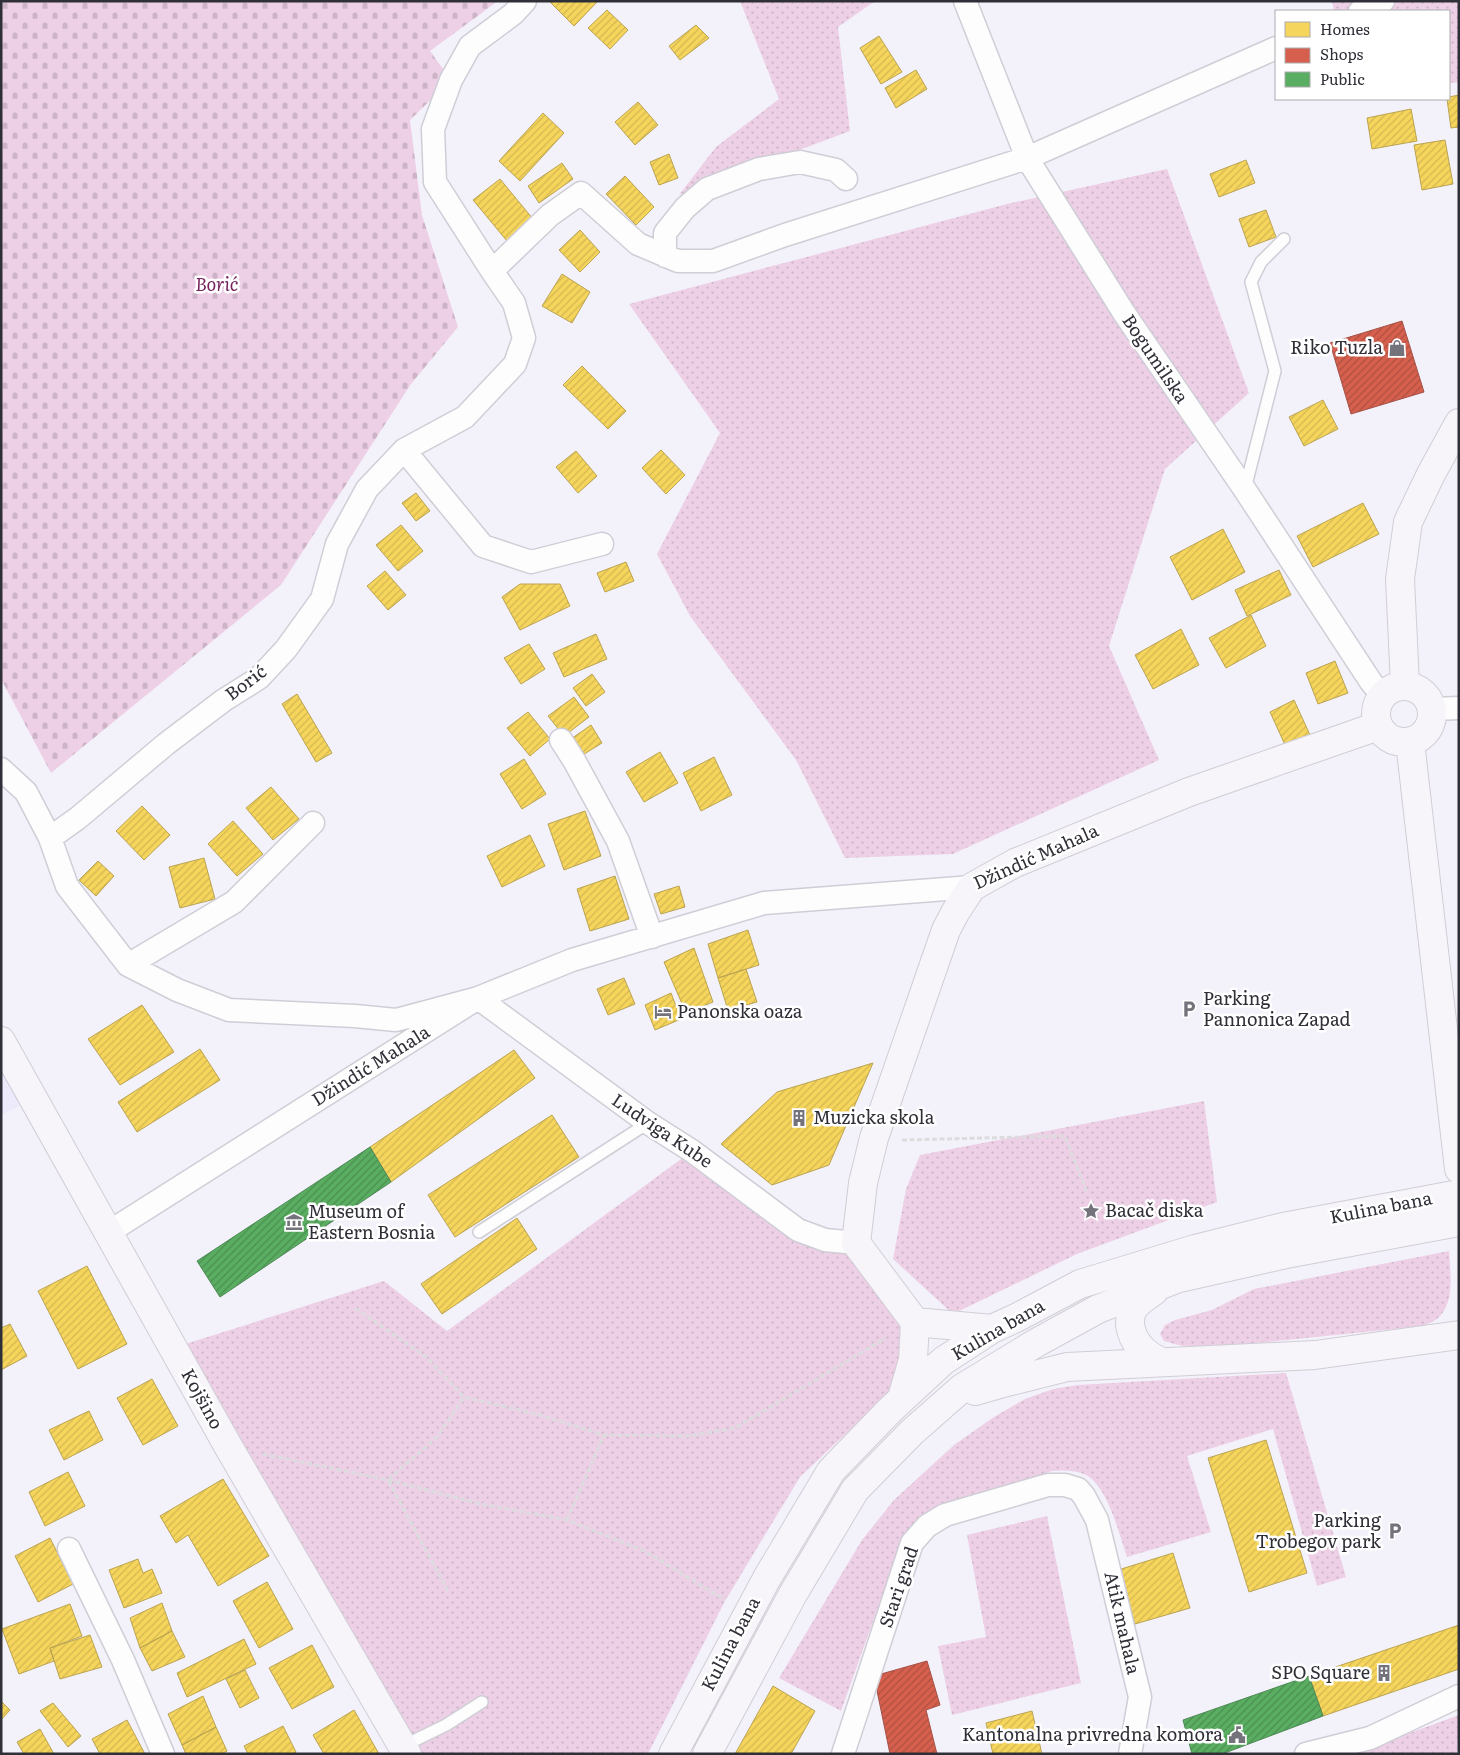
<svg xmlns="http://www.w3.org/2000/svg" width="1460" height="1755" viewBox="0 0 1460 1755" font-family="Literata,serif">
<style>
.built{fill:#eceafb}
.grass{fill:url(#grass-dots)}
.cemetery{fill:url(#cemetery-stones)}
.homes{fill:url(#homes-hatch);stroke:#baa351}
.shops{fill:url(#shops-hatch);stroke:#a45147}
.public{fill:url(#public-hatch);stroke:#4d8855}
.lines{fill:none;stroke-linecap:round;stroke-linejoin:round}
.lane-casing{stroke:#cfced6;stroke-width:14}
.street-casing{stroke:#cfced6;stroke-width:25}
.secondary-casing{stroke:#cfced6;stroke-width:30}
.path{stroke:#dcdcdf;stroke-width:3;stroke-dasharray:5 2.5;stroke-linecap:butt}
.lane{stroke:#fdfdfe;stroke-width:11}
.street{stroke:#fdfdfe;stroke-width:22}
.secondary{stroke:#f7f5f9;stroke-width:28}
.labels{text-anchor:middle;stroke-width:5;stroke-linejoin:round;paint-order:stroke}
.park-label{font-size:18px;font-style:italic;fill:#76225e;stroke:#fff}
.poi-label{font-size:18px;fill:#2f2f38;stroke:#fff;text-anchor:start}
.street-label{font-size:18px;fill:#2f2f38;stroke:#fff}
</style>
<defs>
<pattern id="grass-dots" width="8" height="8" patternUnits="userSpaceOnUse" patternTransform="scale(1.25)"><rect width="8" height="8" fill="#eed0e6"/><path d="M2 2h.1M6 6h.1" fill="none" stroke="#ccb3c6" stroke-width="1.8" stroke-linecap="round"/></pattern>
<pattern id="cemetery-stones" width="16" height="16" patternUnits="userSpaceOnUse" patternTransform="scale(1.25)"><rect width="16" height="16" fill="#eed0e6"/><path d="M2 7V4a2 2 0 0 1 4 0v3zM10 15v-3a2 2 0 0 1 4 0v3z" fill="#ccb3c6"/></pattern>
<pattern id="homes-hatch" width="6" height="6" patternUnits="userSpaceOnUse" patternTransform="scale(1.25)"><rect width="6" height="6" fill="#f6d55c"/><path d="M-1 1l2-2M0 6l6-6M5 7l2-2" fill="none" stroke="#d3b751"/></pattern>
<pattern id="shops-hatch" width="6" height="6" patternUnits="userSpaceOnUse" patternTransform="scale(1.25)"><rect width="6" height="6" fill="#d6604d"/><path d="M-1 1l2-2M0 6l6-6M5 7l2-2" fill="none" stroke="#ae5041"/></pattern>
<pattern id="public-hatch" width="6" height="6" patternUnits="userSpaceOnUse" patternTransform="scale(1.25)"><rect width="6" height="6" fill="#5aae61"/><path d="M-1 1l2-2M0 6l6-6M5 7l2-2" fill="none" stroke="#4b8e51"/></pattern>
</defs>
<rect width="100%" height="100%" fill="#f3f2fa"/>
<path class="built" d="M1 1062 22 1105 1 1115Z"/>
<path class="grass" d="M740 1H875L838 27 850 131 679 195 716 147 779 99Z
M1332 1H1459V82L1449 83V11H1334Z
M1167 169 1249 393 1165 469 1109 646 1159 760 953 854 845 858 796 760 690 616 657 554 720 433 629 304 1007 204Z
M1204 1101 1217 1202 1077 1254 953 1314 893 1259 906 1189 920 1155Z
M692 1151 798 1230 856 1243 915 1322 910 1373 800 1477 725 1601 648 1754H407L173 1348 384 1281 447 1331Z
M1449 1251C1450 1273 1456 1303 1437 1319 1433 1322 1427 1324 1423 1326L1218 1347 1182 1346 1164 1341 1160 1334 1165 1325 1175 1320 1212 1310 1254 1289Z
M1286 1373 1346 1577 1317 1586 1273 1429 1187 1456 1211 1532 1127 1557C1119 1534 1108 1487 1086 1475 1075 1470 1063 1470 1052 1471L954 1503 901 1543 841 1711 779 1678 862 1540 894 1500 954 1445 994 1417 1025 1399 1053 1389 1078 1385Z
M1047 1516 1081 1683 952 1715 938 1646 986 1637 967 1535Z
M1459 1715 1457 1754H1352Z"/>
<path class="cemetery" d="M1 1H498L430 51 451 80 410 120 422 215 458 327 411 384 281 585 51 773 1 679Z"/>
<path class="homes" d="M549 1H598L574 26Z
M607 10 628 30 610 49 588 28Z
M696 25 709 38 680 60 669 46Z
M879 36 902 72 881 84 860 48Z
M916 70 927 89 896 108 885 88Z
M1459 95V127L1451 128 1447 99H1449V97Z
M638 102 658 125 635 145 615 122Z
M1411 109 1417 141 1372 149 1367 118Z
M543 113 564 133 520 181 499 161Z
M1445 140 1453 184 1422 190 1414 145Z
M669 154 678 178 659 185 650 162Z
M1246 160 1255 183 1219 197 1210 174Z
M562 163 573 179 539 203 528 186Z
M625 176 654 207 636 225 606 194Z
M500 179 533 219 507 241 473 200Z
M1266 210 1276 237 1249 247 1239 219Z
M580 230 600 252 580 272 559 250Z
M562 274 590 292 572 323 542 306Z
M582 366 626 411 608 429 563 385Z
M1323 400 1338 429 1304 446 1289 417Z
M661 450 685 475 666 494 642 468Z
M576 451 597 476 578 493 556 467Z
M416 493 430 511 416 521 402 503Z
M1363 503 1379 534 1313 567 1297 536Z
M401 525 423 551 398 571 376 545Z
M1223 529 1245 572 1192 600 1170 557Z
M626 562 634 581 605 592 597 573Z
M1279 570 1291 595 1247 616 1235 590Z
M385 571 406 595 388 610 367 586Z
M520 584H560L570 606 520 630 502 597Z
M1251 615 1266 646 1226 668 1209 638Z
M1181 629 1199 665 1153 689 1135 655Z
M596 634 607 659 564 677 553 653Z
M529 644 545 669 521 684 504 658Z
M1335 661 1348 693 1318 704 1306 673Z
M592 674 605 692 586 706 573 688Z
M297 694 332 753 316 762 282 704Z
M574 697 589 717 564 736 548 716Z
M1294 700 1310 735 1286 747 1270 712Z
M528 712 550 739 530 756 507 728Z
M591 725 602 743 581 756 571 739Z
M660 752 678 783 644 802 626 772Z
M714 757 732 795 701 811 683 773Z
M524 759 546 794 522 809 500 774Z
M271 787 299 819 273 840 246 808Z
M142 806 170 835 144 860 116 831Z
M585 811 601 856 564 870 548 824Z
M233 821 263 854 237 876 208 844Z
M530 835 545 866 502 887 487 856Z
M204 858 215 899 180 908 169 867Z
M98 861 114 876 96 896 79 880Z
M615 876 629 919 590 931 577 889Z
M679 886 685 907 661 914 654 894Z
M748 930 759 965 718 978 708 944Z
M694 948 713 1002 686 1013 664 962Z
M746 969 757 1002 728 1010 718 978Z
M624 978 635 1004 608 1015 597 989Z
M671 993 681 1019 655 1030 645 1005Z
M142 1005 174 1052 120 1085 88 1039Z
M200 1049 220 1080 137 1132 118 1102Z
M514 1050 535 1078 391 1182 370 1147Z
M873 1063 829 1165 772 1185 721 1144 777 1092Z
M552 1115 579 1157 455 1237 428 1195Z
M517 1218 537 1249 442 1314 421 1284Z
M87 1266 127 1344 78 1369 38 1291Z
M10 1324 27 1356 1 1370V1328Z
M152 1379 178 1426 143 1445 117 1398Z
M89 1411 103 1440 64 1460 49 1430Z
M1266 1440 1307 1573 1249 1592 1208 1458Z
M68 1472 85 1506 45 1526 29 1492Z
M223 1479 269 1556 218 1586 188 1535 176 1543 160 1516Z
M50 1538 73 1584 38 1602 15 1556Z
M1173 1553 1190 1608 1135 1624 1118 1570Z
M138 1559 143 1573 152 1569 162 1593 124 1608 109 1570Z
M267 1582 293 1629 259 1648 233 1601Z
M162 1603 172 1631 140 1648 130 1618Z
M70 1604 82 1636 50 1648 54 1661 19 1674 2 1629Z
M1459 1625V1669L1323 1716 1309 1676Z
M172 1631 185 1657 152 1671 140 1648Z
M90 1635 102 1667 60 1679 50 1648Z
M244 1639 256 1664 187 1697 177 1673Z
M312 1645 334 1687 292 1709 269 1668Z
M245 1670 259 1698 240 1708 226 1679Z
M773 1686 815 1711 791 1754H735Z
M203 1696 216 1727 182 1745 168 1714Z
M1 1701 10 1710 1 1720Z
M53 1703 81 1736 68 1747 40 1711Z
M354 1710 379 1754H324L313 1735Z
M1032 1711 1042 1754H993L986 1723Z
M127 1720 145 1754H100L92 1739Z
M283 1726 296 1752 292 1754H248L244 1746Z
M216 1727 227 1751 221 1754H186L182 1745Z
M40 1729 54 1754H24L17 1742Z"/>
<path class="shops" d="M1402 321 1424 392 1351 414 1330 343Z
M927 1661 940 1705 926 1710 937 1754H890L874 1676Z"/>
<path class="public" d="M370 1147 391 1182 220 1297 197 1261Z
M1309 1676 1323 1716 1222 1754H1192L1183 1720Z"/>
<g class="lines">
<g class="lane-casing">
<path id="lane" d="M1245 489 1275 371 1251 282 1261 262 1284 239
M479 1232 648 1123
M403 1746 446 1725 482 1702"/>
</g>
<g class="street-casing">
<path id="street" d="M525 1 513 14 470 46 451 80 433 129 435 182 492 271 514 303 524 338 515 364 465 417 404 450 367 489 337 544 322 599 286 649 259 678 224 700 166 744 78 818 50 838 67 886 128 965 177 990 229 1010 355 1016 396 1020 478 998 648 1123 692 1151 798 1230 825 1240 856 1243
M965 1 1027 158 1124 313 1245 490 1371 682 1382 695
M1360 11 1383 1
M665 256V233L685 208 707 189 759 169 800 162 836 170 846 179
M492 271 550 215 581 193 638 244 678 261H713L785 235 1027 158 1276 48
M404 450 483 546 531 562 602 544
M1433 709 1459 708
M561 740 575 762 618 841 652 937
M1 769 26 792 50 838
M128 965 234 902 313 823
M109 1232 478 998 572 960 764 903 972 887
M69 1549 123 1660 163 1754
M843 1754 912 1543 927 1526 945 1515 1048 1485H1065L1078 1489 1084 1496 1097 1520 1140 1697 1130 1754
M1306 1754 1370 1738 1459 1696"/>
</g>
<g class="secondary-casing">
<path id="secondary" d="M1405 685 1400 579 1408 522 1431 474 1459 423
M1376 714a28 28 0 1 1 56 0a28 28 0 1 1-56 0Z
M1410 742 1459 1169
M1 1041 228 1446 407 1754
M1154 1291C1147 1296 1137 1302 1133 1309 1130 1314 1130 1320 1130 1325 1133 1344 1145 1355 1162 1362
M915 1322 856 1243 863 1183 874 1138 946 930 956 911 972 887 1015 863 1189 792 1378 726
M915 1322 992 1329
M975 1391 1003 1383 1067 1367 1315 1355 1459 1335
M902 1398 913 1360 915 1322
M673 1754 767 1578 831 1471 890 1410 943 1361 992 1329 1016 1318 1080 1284 1195 1249 1283 1227 1459 1194
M707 1754 793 1594 855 1490 912 1432 962 1388 1036 1343 1098 1309 1179 1278 1286 1254 1459 1222"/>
</g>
<path class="path" d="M902 1140 1065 1136 1087 1193
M355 1308 425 1356 464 1397 540 1415 604 1435 688 1436 735 1428 886 1338
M263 1454 388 1480 481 1504 567 1520 645 1551 725 1600
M567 1520 604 1435
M448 1591 388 1480 437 1437 464 1397"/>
<use href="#lane" class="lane"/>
<use href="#street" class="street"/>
<use href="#secondary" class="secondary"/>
</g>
<defs>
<g id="shop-bare" transform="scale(1.35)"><path d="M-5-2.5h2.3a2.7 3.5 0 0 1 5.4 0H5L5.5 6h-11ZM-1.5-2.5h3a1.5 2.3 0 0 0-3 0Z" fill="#74737c" stroke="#fff" stroke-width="2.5" paint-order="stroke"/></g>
<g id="parking-bare" transform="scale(1.35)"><path d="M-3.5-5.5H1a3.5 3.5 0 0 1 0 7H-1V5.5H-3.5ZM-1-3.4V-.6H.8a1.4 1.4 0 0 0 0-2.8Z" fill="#74737c" stroke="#fff" stroke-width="2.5" paint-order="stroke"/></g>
<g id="hotel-bare" transform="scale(1.35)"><path d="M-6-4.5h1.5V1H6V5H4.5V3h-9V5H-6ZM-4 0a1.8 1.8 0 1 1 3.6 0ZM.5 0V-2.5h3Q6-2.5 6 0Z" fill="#74737c" stroke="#fff" stroke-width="2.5" paint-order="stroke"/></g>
<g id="building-bare" transform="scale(1.35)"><path d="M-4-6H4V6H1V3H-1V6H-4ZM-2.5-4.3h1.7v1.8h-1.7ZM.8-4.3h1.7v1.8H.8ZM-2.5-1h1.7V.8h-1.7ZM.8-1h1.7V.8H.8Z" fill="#74737c" stroke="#fff" stroke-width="2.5" paint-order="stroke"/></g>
<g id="sight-bare" transform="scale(1.35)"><path d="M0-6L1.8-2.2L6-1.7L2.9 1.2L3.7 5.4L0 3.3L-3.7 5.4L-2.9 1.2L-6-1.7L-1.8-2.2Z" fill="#74737c" stroke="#fff" stroke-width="2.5" paint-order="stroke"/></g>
<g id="museum-bare" transform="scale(1.35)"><path d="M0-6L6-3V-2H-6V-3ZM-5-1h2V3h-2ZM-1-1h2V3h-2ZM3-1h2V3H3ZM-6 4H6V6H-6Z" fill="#74737c" stroke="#fff" stroke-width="2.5" paint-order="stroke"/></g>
<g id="civic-bare" transform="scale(1.35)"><path d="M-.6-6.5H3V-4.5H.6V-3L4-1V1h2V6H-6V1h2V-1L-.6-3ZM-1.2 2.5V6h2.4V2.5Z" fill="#74737c" stroke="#fff" stroke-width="2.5" paint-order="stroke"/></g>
</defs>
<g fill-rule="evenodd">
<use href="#shop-bare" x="1397" y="348"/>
<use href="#parking-bare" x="1189" y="1009"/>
<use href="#hotel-bare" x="663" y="1012"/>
<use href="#building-bare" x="799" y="1118"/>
<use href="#sight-bare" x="1091" y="1211"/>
<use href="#museum-bare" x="294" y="1222"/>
<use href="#parking-bare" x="1395" y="1531"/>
<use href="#building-bare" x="1384" y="1673"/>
<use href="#civic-bare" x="1237" y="1735"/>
</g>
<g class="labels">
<g class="park-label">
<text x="217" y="291">Borić</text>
</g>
<g class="poi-label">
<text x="1383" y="354" text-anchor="end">Riko Tuzla</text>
<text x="1203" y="1005">Parking<tspan x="1203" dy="21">Pannonica Zapad</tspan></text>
<text x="677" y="1018">Panonska oaza</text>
<text x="813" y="1124">Muzicka skola</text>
<text x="1105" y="1217">Bacač diska</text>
<text x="308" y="1218">Museum of<tspan x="308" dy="21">Eastern Bosnia</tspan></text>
<text x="1381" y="1527" text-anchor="end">Parking<tspan x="1381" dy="21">Trobegov park</tspan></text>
<text x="1370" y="1679" text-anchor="end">SPO Square</text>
<text x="1223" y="1741" text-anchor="end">Kantonalna privredna komora</text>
</g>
<g class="street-label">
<text transform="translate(1155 359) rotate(56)" y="6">Bogumilska</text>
<text transform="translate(246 683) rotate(-37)" y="6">Borić</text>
<text transform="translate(1036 857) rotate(-24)" y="6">Džindić Mahala</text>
<text transform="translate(371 1066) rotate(-32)" y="6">Džindić Mahala</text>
<text transform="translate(662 1131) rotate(34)" y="6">Ludviga Kube</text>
<text transform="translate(1381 1208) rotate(-11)" y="6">Kulina bana</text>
<text transform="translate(998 1330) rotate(-30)" y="6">Kulina bana</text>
<text transform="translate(202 1399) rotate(61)" y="6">Kojšino</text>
<text transform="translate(899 1587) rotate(-71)" y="6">Stari grad</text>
<text transform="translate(1122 1623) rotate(77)" y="6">Atik mahala</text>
<text transform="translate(731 1644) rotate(-62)" y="6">Kulina bana</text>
</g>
</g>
<rect width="1460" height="1755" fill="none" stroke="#2f2f38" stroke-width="5"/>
<rect x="1275" y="10" width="175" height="90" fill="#ffffff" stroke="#acacaf"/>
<rect x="1285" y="22" width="25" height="15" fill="#f6d55c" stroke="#acacaf"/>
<text x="1320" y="35" font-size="15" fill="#2f2f38">Homes</text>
<rect x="1285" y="48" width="25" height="15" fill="#d6604d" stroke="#acacaf"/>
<text x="1320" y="60" font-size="15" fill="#2f2f38">Shops</text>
<rect x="1285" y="72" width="25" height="15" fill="#5aae61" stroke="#acacaf"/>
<text x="1320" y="85" font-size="15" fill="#2f2f38">Public</text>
</svg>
